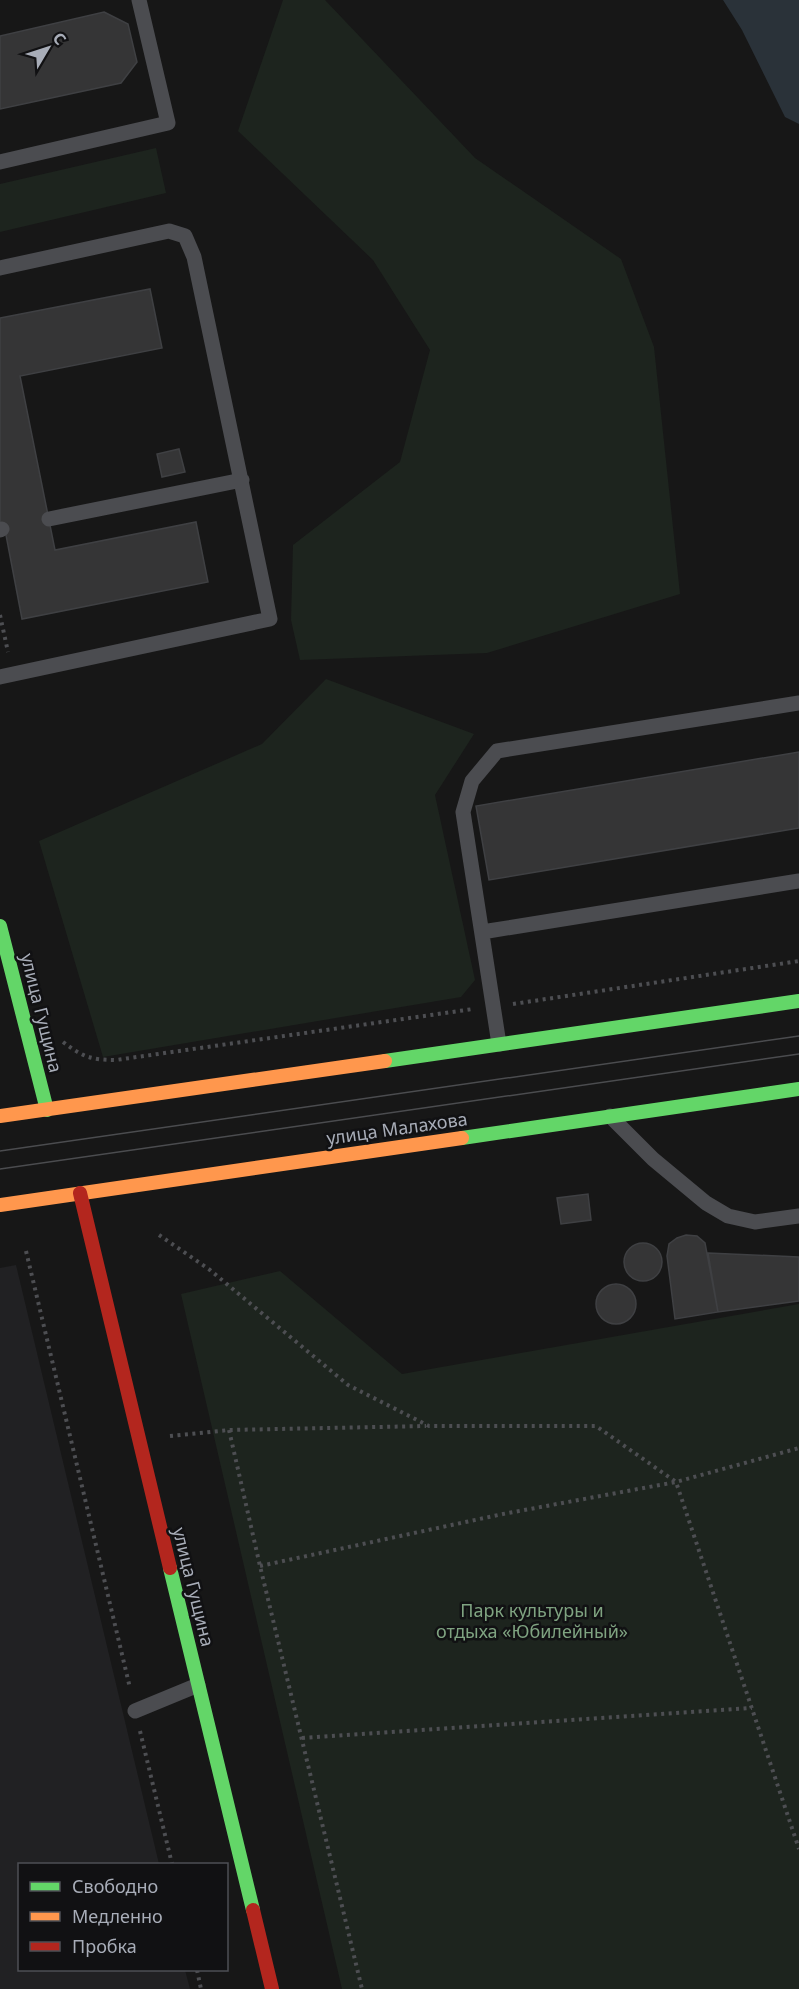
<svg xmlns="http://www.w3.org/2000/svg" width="799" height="1989" viewBox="0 0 799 1989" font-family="'Noto Sans',sans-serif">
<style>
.built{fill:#212123}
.green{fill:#1d241e}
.water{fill:#2a3239}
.building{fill:#353536;stroke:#3f4043;stroke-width:1.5}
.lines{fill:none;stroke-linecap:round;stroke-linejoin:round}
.path{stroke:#4d4e52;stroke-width:4;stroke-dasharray:3 4.5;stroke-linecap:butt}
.lane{stroke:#4b4c50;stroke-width:15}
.fast{stroke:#63d668;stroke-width:14}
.slow{stroke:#ff974d;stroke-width:14}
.jam{stroke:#b3261e;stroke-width:14}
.tram{stroke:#4b4c4f;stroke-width:1.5}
.labels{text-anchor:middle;stroke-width:5;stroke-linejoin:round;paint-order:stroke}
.street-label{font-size:18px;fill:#a8adb8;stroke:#111113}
.park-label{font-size:18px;fill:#7fa381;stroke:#111113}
</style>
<rect width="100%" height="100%" fill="#171717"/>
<path class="built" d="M16 1265 159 1864H20V1970H185L190 1989H0V1268Z"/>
<path class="green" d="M283 0H325L475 158 621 259 654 347 680 594 487 653 300 660 291 620 293 545 400 462 430 350 373 260 238 131Z
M156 148 166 193 0 232V184Z
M326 679 474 734 435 795 475 980 461 997 103 1057 39 841 262 744Z
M280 1271 402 1374 799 1304V1989H342L181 1294Z"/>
<path class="water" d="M723 0H799V124L785 117 742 30Z"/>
<path class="building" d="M104 12 128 24 137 62 121 83 0 109V36Z
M150 289 162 348 20 376 55 550 196 522 208 582 22 619 6 535 0 524V318Z
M179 449 185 472 162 477 157 454Z
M799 752V828L489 880 476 806Z
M588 1194 591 1220 561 1224 557 1198Z
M686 1235 697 1236 705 1243 718 1312 675 1319 667 1256 669 1244 677 1238Z
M624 1262a19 19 0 1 1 38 0a19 19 0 1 1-38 0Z
M708 1253 799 1257V1301L718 1312Z
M596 1304a20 20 0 1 1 40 0a20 20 0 1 1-40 0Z"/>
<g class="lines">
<path class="path" d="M0 615 8 652
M513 1004 799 961
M63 1042C83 1057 91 1060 116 1060L473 1009
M159 1235 210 1270 348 1385 429 1426H596L676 1482 799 1849
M26 1251 130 1688
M229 1430 260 1566 362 1989
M170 1436 229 1430 426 1426
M260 1566 503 1514 676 1482 799 1448
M140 1731 172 1864
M302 1738 752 1708
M197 1970 201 1989"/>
<path class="lane" d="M0 162 168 123 139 0
M0 268 169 231 185 236 194 257 270 619 0 677
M49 519 242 480
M0 530 2 529
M482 932 799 881
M499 1044 463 812 472 781 497 751 799 703
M610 1116 653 1159 706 1203 728 1216 755 1222 799 1216
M135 1711 198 1685"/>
<path class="fast" d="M0 926 47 1110
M385 1061 799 1001
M462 1138 799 1089
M170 1568 253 1910"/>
<path class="slow" d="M0 1116 385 1061
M0 1205 462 1138"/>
<path class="jam" d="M80 1193 170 1568
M253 1910 272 1989"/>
<path class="tram" d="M0 1151 799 1036
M0 1169 799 1054"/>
</g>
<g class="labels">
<g class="street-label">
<text transform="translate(41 1013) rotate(76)" y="6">улица Гущина</text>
<text transform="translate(397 1129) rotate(-8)" y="6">улица Малахова</text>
<text transform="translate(193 1587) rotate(76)" y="6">улица Гущина</text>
</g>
<g class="park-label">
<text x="532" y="1617">Парк культуры и<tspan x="532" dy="21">отдыха «Юбилейный»</tspan></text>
</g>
</g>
<rect x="18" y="1863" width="210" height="108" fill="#111113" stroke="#4d4f55" stroke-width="1.5"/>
<rect x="30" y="1882" width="30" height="9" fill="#63d668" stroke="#4d4f55" stroke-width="1.5"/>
<text x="72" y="1893" font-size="18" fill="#a8adb8">Свободно</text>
<rect x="30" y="1912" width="30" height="9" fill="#ff974d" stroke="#4d4f55" stroke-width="1.5"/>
<text x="72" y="1923" font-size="18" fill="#a8adb8">Медленно</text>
<rect x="30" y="1942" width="30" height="9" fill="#b3261e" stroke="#4d4f55" stroke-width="1.5"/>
<text x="72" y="1953" font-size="18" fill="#a8adb8">Пробка</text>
<g transform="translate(48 48) rotate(51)" stroke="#111113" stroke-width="4.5" paint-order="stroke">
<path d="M0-4.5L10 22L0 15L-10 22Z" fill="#a8adb8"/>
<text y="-9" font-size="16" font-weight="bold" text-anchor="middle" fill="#a8adb8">С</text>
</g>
</svg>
